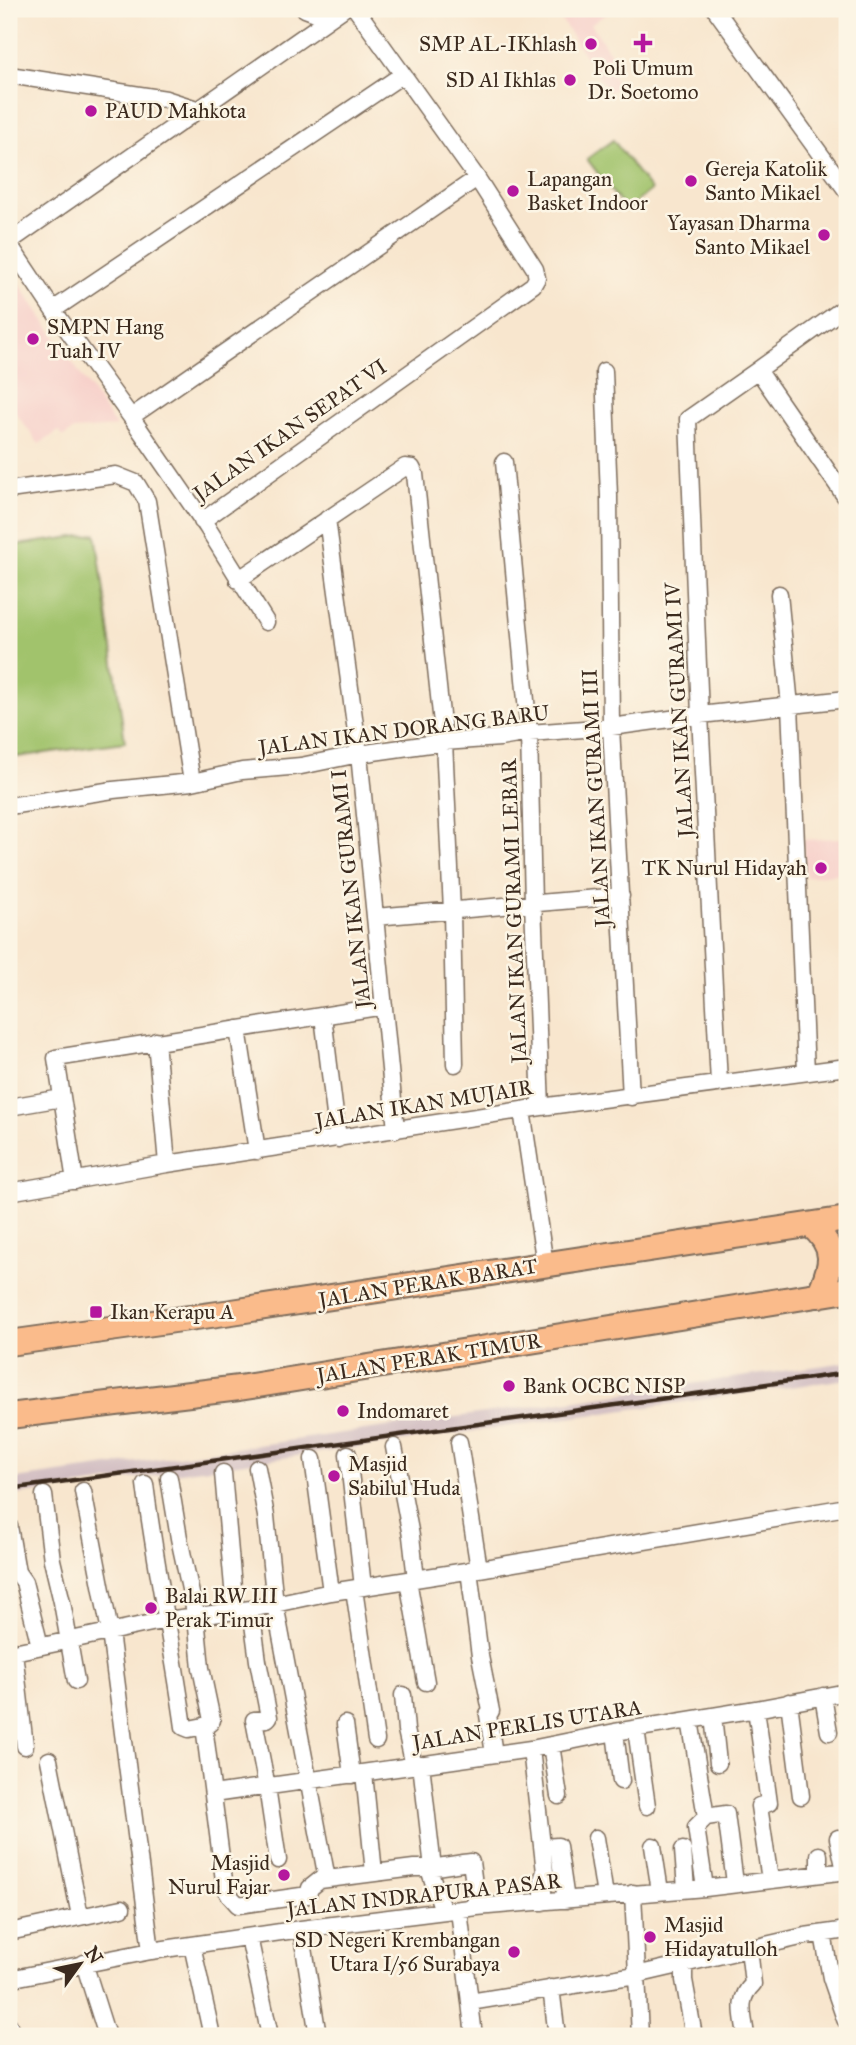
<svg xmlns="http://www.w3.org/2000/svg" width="856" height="2045" viewBox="0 0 856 2045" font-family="'IM FELL Great Primer',serif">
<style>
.built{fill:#f7d0ca}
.industrial{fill:#d2bec2}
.green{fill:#a1c36c;stroke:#6e7645;stroke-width:2}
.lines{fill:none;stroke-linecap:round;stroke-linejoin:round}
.minor-casing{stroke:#7d6c5c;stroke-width:19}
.highway-casing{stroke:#7d6c5c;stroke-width:28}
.minor{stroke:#fff;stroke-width:16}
.highway{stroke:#fabb8b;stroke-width:24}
.rail{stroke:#3b2a1e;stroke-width:4.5}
.poi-dot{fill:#b5179e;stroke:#fcf5e5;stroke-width:2.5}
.labels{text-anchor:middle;stroke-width:5;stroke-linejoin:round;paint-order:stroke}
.poi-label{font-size:21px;fill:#3b2a1e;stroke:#fcf5e5;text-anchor:start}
.street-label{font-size:21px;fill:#3b2a1e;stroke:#fcf5e5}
</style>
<rect width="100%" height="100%" fill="#fcf5e5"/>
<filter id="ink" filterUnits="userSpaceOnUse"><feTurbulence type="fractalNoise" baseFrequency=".0143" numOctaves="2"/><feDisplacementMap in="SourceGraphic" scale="14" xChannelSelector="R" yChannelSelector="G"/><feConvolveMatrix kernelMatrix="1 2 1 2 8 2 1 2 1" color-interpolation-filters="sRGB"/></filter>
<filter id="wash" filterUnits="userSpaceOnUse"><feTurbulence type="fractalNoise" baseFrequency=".00686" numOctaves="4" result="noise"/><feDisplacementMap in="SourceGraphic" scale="28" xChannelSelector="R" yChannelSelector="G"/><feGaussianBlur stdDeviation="1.57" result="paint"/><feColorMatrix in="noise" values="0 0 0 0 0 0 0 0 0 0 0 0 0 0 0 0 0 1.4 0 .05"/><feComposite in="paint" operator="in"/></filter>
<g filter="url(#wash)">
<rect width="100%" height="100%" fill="#f8e6ce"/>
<path class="built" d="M554 9H614L591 24 618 65 609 71 619 86 609 92Z
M10 270 110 418 116 427 74 430 63 437 59 431 39 444 12 408 9 410V271Z
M841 838 843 873 806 877 803 840Z"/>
<path class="industrial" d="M847 1362V1379L9 1496V1480Z"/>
<path class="green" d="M613 140 651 190 626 210 587 159Z
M96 534 125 742 9 758V546Z"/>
</g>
<g filter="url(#ink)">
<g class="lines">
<g class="minor-casing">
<path id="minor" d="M305 9 329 18
M715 9 847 191
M9 75 166 99 200 110
M9 242 343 9
M9 244 53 310 131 417 207 527 266 622
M847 306 758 370 847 499
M53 310 402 75
M604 371 609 496 611 727 631 1097
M131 417 477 178
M504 462 529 733 533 903 541 1107
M9 490 116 475 136 483 147 501 192 782
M327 519 359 754 396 1130
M202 521 533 285 537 278 535 269 477 178 356 9
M238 580 405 467 412 468 415 474 444 742 452 911 455 1064
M779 594 790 706 806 1072
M9 806 113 790 192 782 242 771 301 766 359 754 444 742 500 738 529 733 611 727 700 715 847 699
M375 917 621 896
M323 1016 338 1139
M238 1029 257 1151
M156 1041 167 1164
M719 1083 700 715 688 419 758 370
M9 1107 62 1098
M522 1110 545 1265
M75 1181 56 1058 384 1006
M9 1192 167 1164 541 1107 847 1067
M459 1442 479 1569
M394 1447 411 1536 416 1579
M348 1454 363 1587
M313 1459 331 1592
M257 1468 266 1516 275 1604 327 1879
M223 1473 235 1610
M169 1478 179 1538 196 1617 201 1668 212 1720 210 1723 204 1726 225 1888 229 1895 238 1905 308 1895 310 1888 320 1880 414 1868C433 1869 451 1864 471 1862L477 1907
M145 1484C155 1566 173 1646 184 1727L189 1729 204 1726
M83 1491 110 1632 151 1951
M44 1495 52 1560 62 1602 76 1681
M9 1526 17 1572 24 1582 40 1646
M469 1570 480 1656 491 1711 488 1715 494 1754
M408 1580 426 1682
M354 1589 376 1740
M251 1609 258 1661 269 1717 267 1719 254 1720 267 1787 278 1860
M14 1652 25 1746
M9 1653 166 1620 251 1609 331 1592 479 1569 847 1507
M403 1695 406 1730 414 1766
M823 1696 829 1732
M789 1702 801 1796
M756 1709 769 1803 759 1806 770 1880
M713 1716 718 1763
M690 1720 706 1817 696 1827 705 1888
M345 1724 352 1775
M636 1729 647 1806
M615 1732 621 1781
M551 1745 559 1796
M531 1749 545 1872 543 1877V1902
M49 1760 80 1916
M421 1764 433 1868
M364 1773 374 1873
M213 1794 531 1749 615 1732 756 1709 847 1692
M706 1817 726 1814 735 1883
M596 1838 605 1896
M838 1838 845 1871
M653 1846 660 1891
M543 1847 558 1846 566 1900
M683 1850 686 1889
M819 1855V1873
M429 1869 443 1911
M633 1893 640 2036
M459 1910 474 2036
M301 1929 318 2036
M9 1932 122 1908
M823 1934 831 1978 845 2019 847 2022
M249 1937 270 2036
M192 1945 212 2036
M84 1963 107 2036
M684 1963V1980L694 2036
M9 1979 151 1951 301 1929 477 1907 705 1888 847 1871
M551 1988 557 2036
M470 2002 636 1975 805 1936 847 1930
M9 2025 12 2036
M746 2036C744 2016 736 2000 753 1984L749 1948"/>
</g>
<g class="highway-casing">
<path id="highway" d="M811 1225C838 1248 832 1266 819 1295
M9 1343 232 1312 847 1219
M9 1416 239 1388 847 1290"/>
</g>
<use href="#minor" class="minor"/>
<use href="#highway" class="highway"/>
<path class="rail" d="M9 1489 847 1373"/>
</g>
</g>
<g class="poi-dot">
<path d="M639.5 32.5h7v7h7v7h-7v7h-7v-7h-7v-7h7z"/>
<circle cx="591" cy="44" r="7"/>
<circle cx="570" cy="80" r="7"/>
<circle cx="91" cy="111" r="7"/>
<circle cx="691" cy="181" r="7"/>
<circle cx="513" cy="191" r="7"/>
<circle cx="824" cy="235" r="7"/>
<circle cx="33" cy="339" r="7"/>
<circle cx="821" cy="868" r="7"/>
<rect x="89" y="1305" width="14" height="14" rx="3.5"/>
<circle cx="509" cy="1386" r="7"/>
<circle cx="343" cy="1411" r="7"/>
<circle cx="334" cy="1476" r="7"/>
<circle cx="151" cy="1608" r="7"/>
<circle cx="284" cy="1875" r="7"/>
<circle cx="650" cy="1937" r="7"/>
<circle cx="514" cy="1952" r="7"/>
</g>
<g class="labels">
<g class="poi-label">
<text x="577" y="51" text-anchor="end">SMP AL-IKhlash</text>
<text x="643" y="75" text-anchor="middle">Poli Umum<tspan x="643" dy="24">Dr. Soetomo</tspan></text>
<text x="556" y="87" text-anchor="end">SD Al Ikhlas</text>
<text x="105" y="118">PAUD Mahkota</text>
<text x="705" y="176">Gereja Katolik<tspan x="705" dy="24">Santo Mikael</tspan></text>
<text x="527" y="186">Lapangan<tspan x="527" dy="24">Basket Indoor</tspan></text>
<text x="810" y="230" text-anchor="end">Yayasan Dharma<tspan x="810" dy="24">Santo Mikael</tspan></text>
<text x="47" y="334">SMPN Hang<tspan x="47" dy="24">Tuah IV</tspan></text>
<text x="807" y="875" text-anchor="end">TK Nurul Hidayah</text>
<text x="110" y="1319">Ikan Kerapu A</text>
<text x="523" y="1393">Bank OCBC NISP</text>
<text x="357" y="1418">Indomaret</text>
<text x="348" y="1471">Masjid<tspan x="348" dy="24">Sabilul Huda</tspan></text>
<text x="165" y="1603">Balai RW III<tspan x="165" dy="24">Perak Timur</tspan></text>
<text x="270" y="1870" text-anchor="end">Masjid<tspan x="270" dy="24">Nurul Fajar</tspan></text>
<text x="664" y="1932">Masjid<tspan x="664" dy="24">Hidayatulloh</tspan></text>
<text x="500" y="1947" text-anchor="end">SD Negeri Krembangan<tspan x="500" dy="24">Utara I/56 Surabaya</tspan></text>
</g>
<g class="street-label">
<text transform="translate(290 430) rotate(-35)" y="7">JALAN IKAN SEPAT VI</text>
<text transform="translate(679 710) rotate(-93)" y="7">JALAN IKAN GURAMI IV</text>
<text transform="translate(404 730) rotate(-7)" y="7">JALAN IKAN DORANG BARU</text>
<text transform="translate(596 798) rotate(-93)" y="7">JALAN IKAN GURAMI III</text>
<text transform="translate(351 889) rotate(-96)" y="7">JALAN IKAN GURAMI I</text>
<text transform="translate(514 911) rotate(-92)" y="7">JALAN IKAN GURAMI LEBAR</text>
<text transform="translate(424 1104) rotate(-9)" y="7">JALAN IKAN MUJAIR</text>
<text transform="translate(428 1283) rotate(-9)" y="7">JALAN PERAK BARAT</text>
<text transform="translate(429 1358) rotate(-9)" y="7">JALAN PERAK TIMUR</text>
<text transform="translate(527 1725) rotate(-9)" y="7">JALAN PERLIS UTARA</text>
<text transform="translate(424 1895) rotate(-6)" y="7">JALAN INDRAPURA PASAR</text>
</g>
</g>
<rect width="856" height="2045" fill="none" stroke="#fcf5e5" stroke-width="35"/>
<g transform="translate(80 1964) rotate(57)" stroke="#fcf5e5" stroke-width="5" paint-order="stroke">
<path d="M0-5L12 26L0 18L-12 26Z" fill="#3b2a1e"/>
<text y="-10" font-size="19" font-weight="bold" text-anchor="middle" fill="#3b2a1e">N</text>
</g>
</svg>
